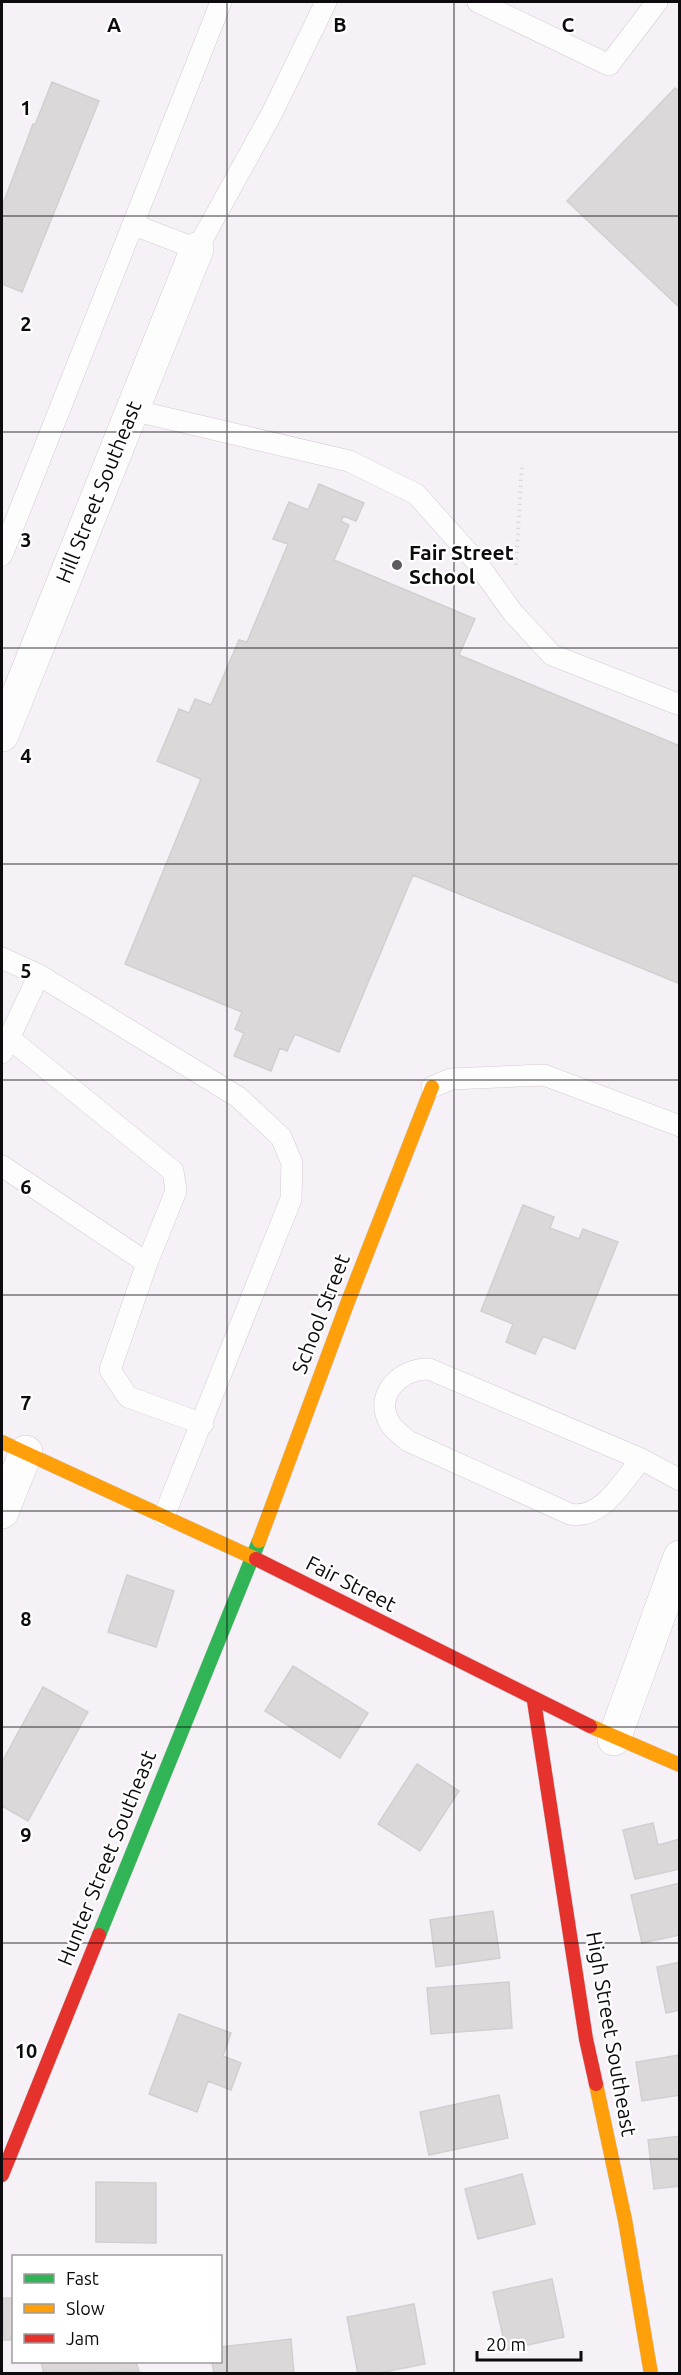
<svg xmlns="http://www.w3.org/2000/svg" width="681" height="2375" viewBox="0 0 681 2375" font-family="Ubuntu,sans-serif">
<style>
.building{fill:#dcd8d9;stroke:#d3cfd0;stroke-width:1.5}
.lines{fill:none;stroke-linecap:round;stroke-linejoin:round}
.lane-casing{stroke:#d0ccd0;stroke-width:22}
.street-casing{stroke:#d0ccd0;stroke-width:34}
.fast-casing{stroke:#d0ccd0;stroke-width:15}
.slow-casing{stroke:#d0ccd0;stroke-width:15}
.jam-casing{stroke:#d0ccd0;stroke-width:15}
.path{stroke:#dddcdd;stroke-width:4;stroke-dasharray:1.5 4.5;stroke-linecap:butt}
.lane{stroke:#fefdfe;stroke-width:21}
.street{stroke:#fefdfe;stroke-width:33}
.fast{stroke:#30b455;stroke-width:14}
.slow{stroke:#ff9f0a;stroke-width:14}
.jam{stroke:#e5322d;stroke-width:14}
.grid{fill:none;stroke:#0d0b0e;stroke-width:1.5;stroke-opacity:0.55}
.poi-dot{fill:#5f5c5f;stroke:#fff;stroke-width:2}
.labels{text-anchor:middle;stroke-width:4.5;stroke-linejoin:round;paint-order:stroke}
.street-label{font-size:21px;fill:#0d0b0e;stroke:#fff}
.poi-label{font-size:21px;font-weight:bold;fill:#0d0b0e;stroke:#fff;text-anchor:start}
.grid-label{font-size:20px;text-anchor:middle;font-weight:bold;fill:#0d0b0e;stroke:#fff;stroke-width:4.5;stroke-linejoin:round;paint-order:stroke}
</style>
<rect width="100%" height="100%" fill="#f6f1f6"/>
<path class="building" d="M52 82 99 101 22 292 2 284V207L33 124 35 125Z
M675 88 680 92V308L567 201Z
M319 484 364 503 356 521 343 516 341 521 349 525 334 560 475 619 459 655 680 746V984L413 875 339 1052 295 1034 287 1051 280 1048 271 1071 234 1056 244 1033 235 1029 242 1012 125 964 201 779 157 761 179 709 189 713 195 699 211 705 239 640 247 642 288 544 273 539 289 502 308 510Z
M523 1205 554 1217 550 1228 579 1239 583 1229 618 1242 575 1349 543 1336 535 1354 506 1342 513 1324 481 1311Z
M127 1575 174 1591 156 1647 108 1632Z
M293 1666 368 1713 340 1758 265 1711Z
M43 1687 88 1712 28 1821 2 1806V1762Z
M417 1764 459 1791 420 1851 378 1824Z
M653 1823 658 1845 680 1839V1869L635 1879 623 1830Z
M680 1883V1935L642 1943 631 1895Z
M493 1911 500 1958 436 1967 430 1920Z
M680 1962V2010L666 2013 657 1967Z
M509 1982 512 2028 431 2034 427 1988Z
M179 2014 231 2033 223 2056 241 2063 231 2090 208 2081 197 2112 149 2094Z
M680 2055V2095L642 2101 636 2062Z
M499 2095 508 2138 429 2155 420 2112Z
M680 2136V2186L654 2189 648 2140Z
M522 2174 535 2224 478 2239 465 2189Z
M96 2182 156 2183V2243L96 2242Z
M552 2279 564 2337 506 2350 493 2292Z
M3 2298H14V2340H4Z
M414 2304 425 2364 374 2374H358L347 2317Z
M291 2339 294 2374H214L212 2362H220V2347Z
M41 2362H136L139 2371 44 2374Z"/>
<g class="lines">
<g class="lane-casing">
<path id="lane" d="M478 2 609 65 657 2
M134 225 197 249 272 113 326 2
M132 410 349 461 416 494 475 560 513 613 552 655 680 705
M2 555 221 2
M2 958 39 975 238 1097 281 1137 292 1163 291 1199 164 1516
M9 1038 173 1171 176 1191 147 1263
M2 1053 39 975
M432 1087 451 1079 544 1075 680 1126
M2 1166 147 1263 110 1370 128 1397 203 1424
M641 1459C624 1480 601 1521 570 1514L408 1441C403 1436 395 1431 391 1425 372 1396 400 1368 429 1369L641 1459 680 1480"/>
</g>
<g class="street-casing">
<path id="street" d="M2 735 197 249
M2 1512 26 1452
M614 1739 680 1557"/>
</g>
<g class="fast-casing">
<path id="fast" d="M99 1935 259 1541"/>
</g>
<g class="slow-casing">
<path id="slow" d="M2 1442 256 1559
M259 1541 347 1304 432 1087
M590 1726 680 1765
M596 2084 625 2220 651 2374"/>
</g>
<g class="jam-casing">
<path id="jam" d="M256 1559 590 1726
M534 1701 586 2039 596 2084
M2 2175 99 1935"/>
</g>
<path class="path" d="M516 565 522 464"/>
<use href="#lane" class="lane"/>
<use href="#street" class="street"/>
<use href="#fast" class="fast"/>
<use href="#slow" class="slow"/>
<use href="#jam" class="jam"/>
</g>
<path class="grid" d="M227 2V2374M454 2V2374M2 216H680M2 432H680M2 648H680M2 864H680M2 1080H680M2 1295H680M2 1511H680M2 1727H680M2 1943H680M2 2159H680"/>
<circle class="poi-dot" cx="397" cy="565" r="6"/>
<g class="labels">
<g class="street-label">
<text transform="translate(99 492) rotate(-68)" y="7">Hill Street Southeast</text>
<text transform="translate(321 1314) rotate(-69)" y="7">School Street</text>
<text transform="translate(351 1584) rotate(27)" y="7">Fair Street</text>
<text transform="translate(107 1858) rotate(-68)" y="7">Hunter Street Southeast</text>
<text transform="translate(611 2034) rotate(80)" y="7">High Street Southeast</text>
</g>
<g class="poi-label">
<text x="409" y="560">Fair Street<tspan x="409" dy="24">School</tspan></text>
</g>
</g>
<g class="grid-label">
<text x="114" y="32">A</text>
<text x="340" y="32">B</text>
<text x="568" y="32">C</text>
<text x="26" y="115">1</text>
<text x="26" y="331">2</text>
<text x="26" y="547">3</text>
<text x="26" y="763">4</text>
<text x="26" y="978">5</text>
<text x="26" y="1194">6</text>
<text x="26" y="1410">7</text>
<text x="26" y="1626">8</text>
<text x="26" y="1842">9</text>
<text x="26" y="2058">10</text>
</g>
<rect width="681" height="2375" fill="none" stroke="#0d0b0e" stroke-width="6"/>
<rect x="12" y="2255" width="210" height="108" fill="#ffffff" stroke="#9e9d9f" stroke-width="1.5"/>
<rect x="24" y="2274" width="30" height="9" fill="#30b455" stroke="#9e9d9f" stroke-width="1.5"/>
<text x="66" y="2285" font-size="18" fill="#0d0b0e">Fast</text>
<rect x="24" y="2304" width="30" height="9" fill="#ff9f0a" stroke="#9e9d9f" stroke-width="1.5"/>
<text x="66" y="2315" font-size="18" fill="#0d0b0e">Slow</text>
<rect x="24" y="2334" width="30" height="9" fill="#e5322d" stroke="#9e9d9f" stroke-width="1.5"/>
<text x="66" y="2345" font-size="18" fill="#0d0b0e">Jam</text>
<path d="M477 2351v9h104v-9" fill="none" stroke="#0d0b0e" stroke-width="3"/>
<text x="486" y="2351" font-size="18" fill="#0d0b0e" stroke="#ffffff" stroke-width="4.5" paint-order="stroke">20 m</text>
</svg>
